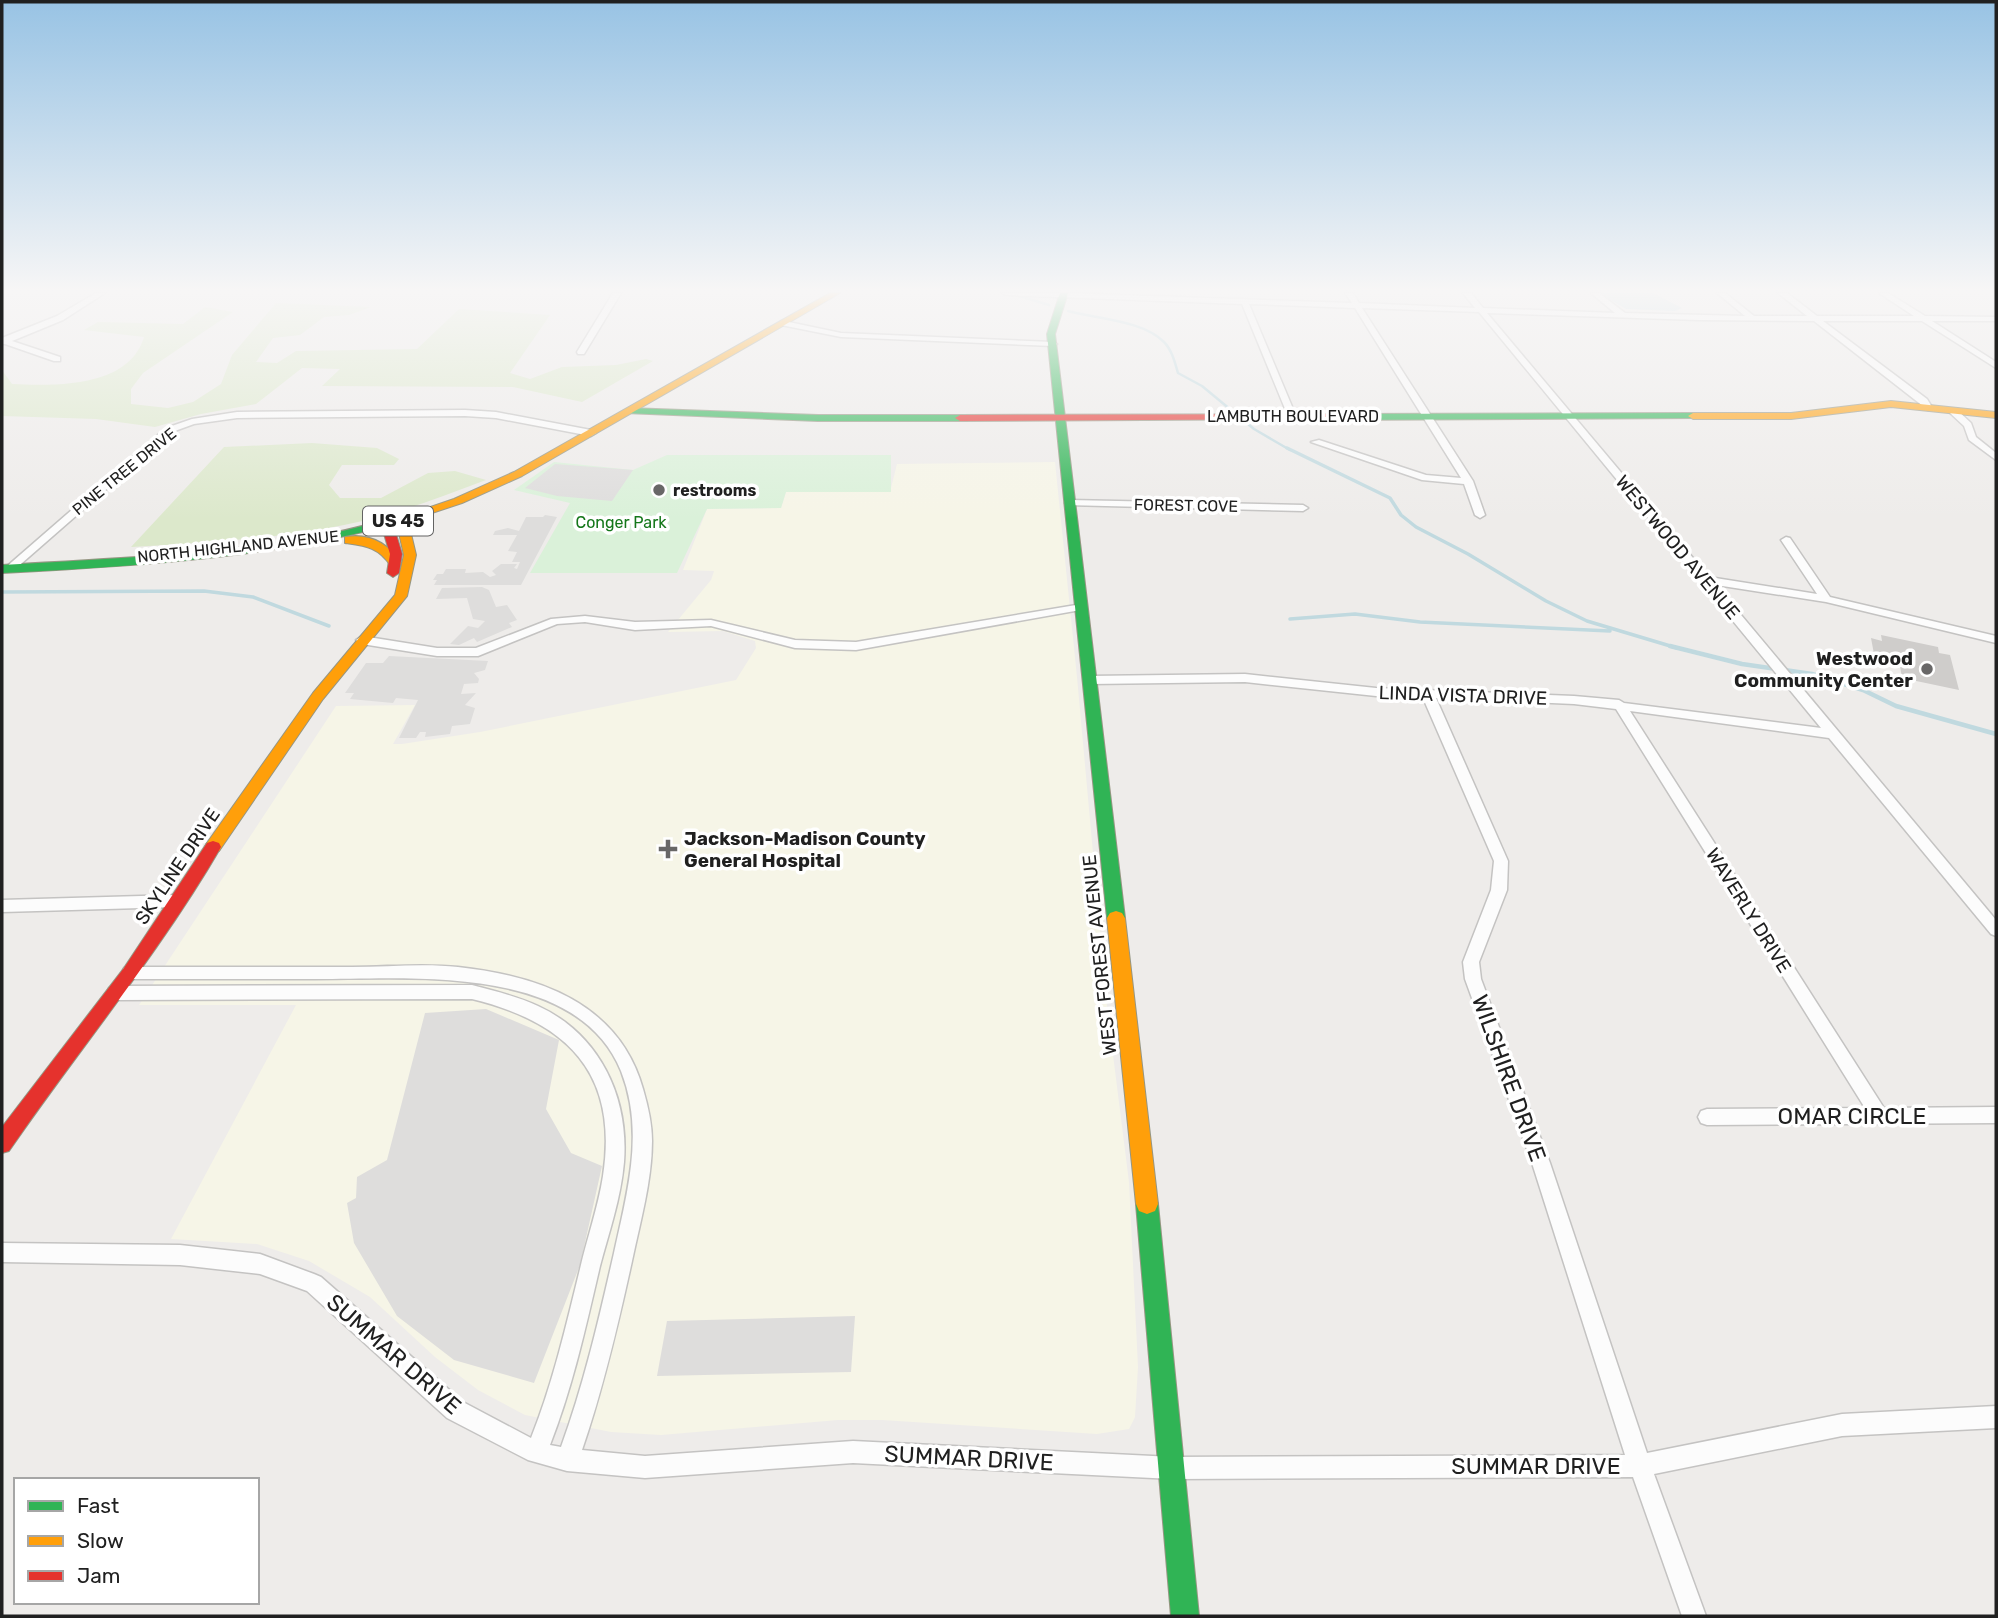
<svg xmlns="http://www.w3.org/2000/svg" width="1998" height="1618" viewBox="0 0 1998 1618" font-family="Rubik,sans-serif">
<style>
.education{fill:#f6f5e7}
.grass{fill:#dce8cb}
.park{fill:#daf1d9}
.parking{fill:#dedddc}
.water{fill:#c0d9df}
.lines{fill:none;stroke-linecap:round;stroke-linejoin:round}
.stream-far2{stroke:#c0d9df;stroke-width:2.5}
.stream-far1{stroke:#c0d9df;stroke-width:3.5}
.stream{stroke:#c0d9df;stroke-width:4.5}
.building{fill:#cfcdcb}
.street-casing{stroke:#c4c3c2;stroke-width:3}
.fast-casing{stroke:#969683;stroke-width:2}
.slow-casing{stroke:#969683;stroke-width:2}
.jam-casing{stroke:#969683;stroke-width:2}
.street{fill:#fcfcfc;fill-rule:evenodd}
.fast{fill:#30b455;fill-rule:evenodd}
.slow{fill:#ff9f0a;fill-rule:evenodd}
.jam{fill:#e5322d;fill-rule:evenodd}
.poi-dot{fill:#686767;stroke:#fff;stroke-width:2.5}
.labels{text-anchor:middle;stroke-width:7;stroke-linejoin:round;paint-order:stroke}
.far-street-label{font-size:16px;fill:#202020;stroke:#fff}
.far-poi-label{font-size:16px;font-weight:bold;fill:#202020;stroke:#fff;text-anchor:start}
.far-park-label{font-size:16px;fill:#15771a;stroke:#fff}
.shield{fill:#fff;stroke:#636363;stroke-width:2}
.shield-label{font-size:18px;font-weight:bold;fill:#202020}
.street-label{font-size:19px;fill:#202020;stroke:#fff}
.poi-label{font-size:19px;font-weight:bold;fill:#202020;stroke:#fff;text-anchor:end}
.near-street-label{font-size:23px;fill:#202020;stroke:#fff}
</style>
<rect width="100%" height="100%" fill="#eeecea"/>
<path class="education" d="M1055 462 1077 677 1107 1007 1129 1182 1138 1367 1135 1417 1129 1429 1097 1434 882 1420H838L661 1435 611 1432 525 1415 478 1390 435 1357 370 1297 309 1261 257 1244 171 1239 296 1005H139L336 706 415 705 393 744H402L480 732 736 680 756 648 755 641 723 631 668 632 711 580 714 571 683 570 707 509 781 508 786 492H890L897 464Z"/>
<path class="grass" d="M276 303 371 307 349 315 324 317 300 335 273 338 256 362 277 363 296 351 417 349 459 309 550 315 510 373 530 379 562 367 616 365 646 359 653 361 582 402 513 387 322 386 340 369 302 368 256 404 201 414 155 427 96 419 2 416V370L12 384C55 386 129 388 144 337L84 330 98 322 183 324 205 307 233 312 143 373 131 389V404L168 408 193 402 221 384 232 355Z
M312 443 377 448 399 459 394 465H342L329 485 340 498H381L428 473 455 471 486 480C440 497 393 516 344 525 274 539 202 543 131 547L224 447Z"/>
<path class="park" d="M667 455H891V492H786L781 508 707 509 677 573H530L570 503 514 490 554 462 633 470Z"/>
<path class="parking" d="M555 464 633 470 612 501 557 496 525 488Z
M545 515 557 517 521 585H434L437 580H433L437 574H443L446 569H466L465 573 483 572 490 577 496 575 492 571 501 564H517L514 568 517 569 520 562H512L517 552 508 551 517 535H493L495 531 508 528 519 531 526 517H543Z
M482 587 489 590 496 607 507 605 517 620 509 623 512 627 477 642 474 638 459 645 450 644 468 626 478 628 485 621 473 619 467 598 436 599 442 588Z
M389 656 488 661 485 670 474 673 479 679 478 683 464 684 461 694 476 693 465 705 475 708 470 724 452 726 450 734 425 737 426 732H420L416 738H399L418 700 396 698 393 703 350 699 354 693H345L366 663H383Z
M486 1009 559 1040 546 1109 571 1153 602 1166 580 1265 534 1383 454 1360 397 1316 354 1243 347 1203 356 1198 357 1177 387 1160 425 1013Z
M855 1316 851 1372 657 1376 667 1321Z"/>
<path class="water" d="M1599 293H1653L1682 308 1675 311 1626 309Z"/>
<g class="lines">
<path class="stream-far2" d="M1009 293 1049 305
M1068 311C1097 319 1142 320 1164 342 1172 350 1175 363 1178 373L1202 386 1254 429 1290 450"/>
<path class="stream-far1" d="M1287 448 1390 498 1401 515 1416 527 1468 554 1546 601 1587 621 1677 648
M2 592 204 591 253 597 329 626
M1290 619 1355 614 1420 622 1610 631"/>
<path class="stream" d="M1670 646 1742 664 1812 674 1863 690 1896 706 1996 734"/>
</g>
<path class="building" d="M1881 635 1938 647 1939 653 1950 655 1959 690 1902 678 1899 660 1874 654 1871 638 1882 641Z"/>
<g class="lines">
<g class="street-casing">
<path id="street" d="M96 293H105L63 320 12 341 60 357V361H54L5 344H2V338L57 316Z
M613 293H621L584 354H578L577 352Z
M1002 293H1064L1352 303 1345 293H1353L1359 303 1475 308 1463 293H1471L1483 308 1615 313 1591 293H1599L1625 313 1745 316 1717 293H1725L1754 316H1807L1778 293H1787L1817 316H1914L1879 293H1888L1925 316 1996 317V321H1932L1996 362V368L1922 321H1823L1927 399 1932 407 1928 410 1814 321 1698 320 1487 313 1709 577 1817 594 1781 540 1786 537 1790 538 1830 597 1996 636V643L1826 602 1716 585 1996 920V936L1991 934 1829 738 1630 711 1884 1108 1996 1107V1123L1707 1125 1701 1123 1698 1117 1701 1111 1707 1109 1865 1108 1616 709 1574 704 1436 698 1508 861 1507 890 1479 962 1481 979 1550 1163 1647 1453 1842 1414 1996 1406V1428L1842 1436 1654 1474 1706 1616H1682L1633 1477 1173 1479 853 1463 645 1478 567 1471 528 1460 447 1418 307 1291 260 1274 180 1265 2 1262V1243L180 1245 260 1254 314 1274 321 1277 463 1402 531 1438C553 1383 566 1326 580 1269 587 1238 598 1208 603 1176 619 1073 567 1022 472 999L115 1000 109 998 107 993 109 988 115 986 472 985C494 991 517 996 538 1006 599 1034 629 1096 624 1162 621 1198 609 1232 600 1266 586 1326 573 1386 550 1445L561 1447C584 1384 599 1319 614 1253 627 1193 645 1132 621 1071 577 963 409 979 315 979 254 979 192 979 130 979L124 978 122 973 124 968 130 967C204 967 278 967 352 967 387 967 424 963 458 967 539 976 619 1003 643 1089 648 1106 652 1124 652 1141 652 1181 640 1222 632 1261 618 1325 603 1389 582 1450L645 1456 853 1441 1173 1457 1625 1455 1532 1163 1465 979 1463 962 1491 890 1494 861 1423 698 1376 696 1245 682 1090 684 1084 680 1090 676 1245 674 1376 688 1574 696 1619 700 1624 703 1821 728 1479 312 1362 308 1473 481 1485 515 1480 518 1475 515 1464 484 1422 480 1311 442 1319 440 1426 475 1461 478 1355 308 1249 304 1296 416 1292 419 1288 416 1242 304 1006 295Z
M784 321 841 333 1053 342 1057 344 1053 346 841 337 781 325V321Z
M1950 409H1956L1971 423 1976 437 1996 453V460L1969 440 1964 426 1950 413Z
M465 410 496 412 591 430 596 433 591 436 496 418 465 416 237 418 194 424 172 432 14 570H6L5 568 166 428 192 419 237 412Z
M1070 500 1303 505 1308 508 1303 511 1066 505 1065 503Z
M1082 604 1086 605V609L856 650 795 648 711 626 635 630 585 622 557 624 478 656H437L362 644 356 640 362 636 437 648H476L551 619 585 616 635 622 711 620 795 640 856 642Z
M176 895 181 897 184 901 181 905 176 907 2 912V900Z"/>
</g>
<g class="fast-casing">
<path id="fast" d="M1060 293H1068L1055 334 1125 918 1122 923H1110L1107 918 1047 334Z
M629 408 818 415H960L965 418 960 421H818L625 413 624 411Z
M1693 413 1698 416 1697 418 1331 420 1326 417 1331 414Z
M405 515 411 518 409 520C276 558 139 566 2 573V565C103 559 206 555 306 538 340 533 372 523 405 515Z
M1147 1194 1155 1197 1158 1204 1199 1616H1171L1136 1204 1139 1197Z"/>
</g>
<g class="slow-casing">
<path id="slow" d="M830 293H840L522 476 462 503 408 521 416 555 407 596 323 699 219 851H207L205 847 207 843 313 693 395 595 404 555 396 520 398 518 454 499 514 472Z
M1891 401 1996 412V418L1891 407 1791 419H1693L1688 416 1693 413H1791Z
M345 537C369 533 388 543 401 563L399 566H391C378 547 366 546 345 543Z
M1116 911 1122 913 1125 918 1158 1204 1155 1211 1147 1214 1139 1211 1136 1204 1107 918 1110 913Z"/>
</g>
<g class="jam-casing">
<path id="jam" d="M1331 414 1336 417 1335 419 960 421 955 418 960 415Z
M387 520 393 524 402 554 399 573 393 577 387 573 390 554 381 524Z
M213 841 219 843 221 847C159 954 79 1049 9 1151L2 1153V1127L124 968 207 843Z"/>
</g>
<use href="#street" class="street"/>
<use href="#fast" class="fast"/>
<use href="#slow" class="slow"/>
<use href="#jam" class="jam"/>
</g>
<linearGradient id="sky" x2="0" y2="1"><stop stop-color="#98c3e4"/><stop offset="0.56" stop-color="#f7f6f6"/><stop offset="1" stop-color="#f7f6f6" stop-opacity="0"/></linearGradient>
<rect width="1998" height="519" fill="url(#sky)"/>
<g class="poi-dot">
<circle cx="659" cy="490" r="7"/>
<circle cx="1927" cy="669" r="7"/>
<path d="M664.5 838.5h7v7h7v7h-7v7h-7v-7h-7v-7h7z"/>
</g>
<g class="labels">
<g class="far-street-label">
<text x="1293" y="422">LAMBUTH BOULEVARD</text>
<text transform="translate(124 471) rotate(-39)" y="6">PINE TREE DRIVE</text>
<text transform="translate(1186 505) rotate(1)" y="6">FOREST COVE</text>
<text transform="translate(238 546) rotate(-6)" y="6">NORTH HIGHLAND AVENUE</text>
</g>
<g class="far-poi-label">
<text x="673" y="496">restrooms</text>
</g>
<g class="far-park-label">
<text x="621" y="528">Conger Park</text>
</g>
<rect class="shield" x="363" y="506.5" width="70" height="29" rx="5"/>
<g class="shield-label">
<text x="398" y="527">US 45</text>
</g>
<g class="street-label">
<text transform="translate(1678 547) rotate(50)" y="7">WESTWOOD AVENUE</text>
<text transform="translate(1463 695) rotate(2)" y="7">LINDA VISTA DRIVE</text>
<text transform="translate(177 866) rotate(-56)" y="7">SKYLINE DRIVE</text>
<text transform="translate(1749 910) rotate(58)" y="7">WAVERLY DRIVE</text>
<text transform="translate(1099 955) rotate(-96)" y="7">WEST FOREST AVENUE</text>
</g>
<g class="poi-label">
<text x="1913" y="665">Westwood<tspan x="1913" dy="22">Community Center</tspan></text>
<text x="684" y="845" text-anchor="start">Jackson-Madison County<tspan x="684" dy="22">General Hospital</tspan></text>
</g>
<g class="near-street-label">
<text transform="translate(1509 1078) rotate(70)" y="8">WILSHIRE DRIVE</text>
<text x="1852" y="1124">OMAR CIRCLE</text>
<text transform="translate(394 1354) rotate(41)" y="8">SUMMAR DRIVE</text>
<text transform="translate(969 1458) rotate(3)" y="8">SUMMAR DRIVE</text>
<text x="1536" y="1474">SUMMAR DRIVE</text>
</g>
</g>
<rect width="1998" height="1618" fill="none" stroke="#202020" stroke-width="7"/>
<rect x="14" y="1478" width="245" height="126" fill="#ffffff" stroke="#a6a6a6" stroke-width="2"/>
<rect x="28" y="1501" width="35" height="10" fill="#30b455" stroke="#a6a6a6" stroke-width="2"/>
<text x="77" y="1513" font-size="21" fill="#202020">Fast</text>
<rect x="28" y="1536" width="35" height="10" fill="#ff9f0a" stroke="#a6a6a6" stroke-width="2"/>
<text x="77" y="1548" font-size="21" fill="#202020">Slow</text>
<rect x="28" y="1571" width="35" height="10" fill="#e5322d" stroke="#a6a6a6" stroke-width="2"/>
<text x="77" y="1583" font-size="21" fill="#202020">Jam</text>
</svg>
